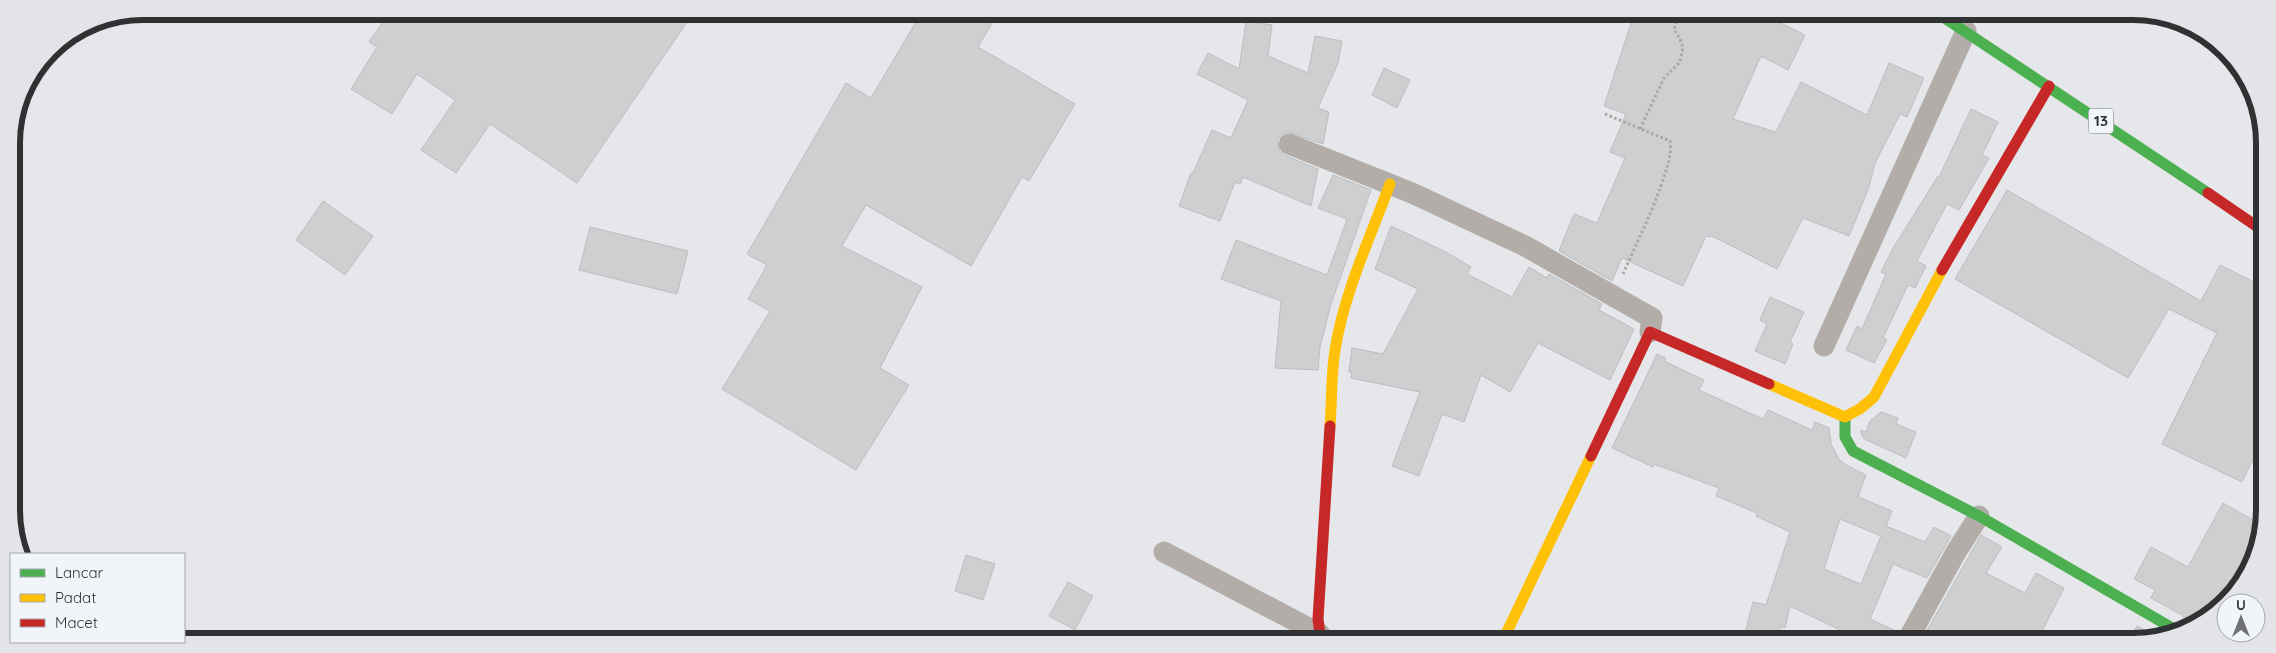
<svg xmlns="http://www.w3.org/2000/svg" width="2276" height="653" viewBox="0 0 2276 653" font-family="Quicksand,sans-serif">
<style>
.building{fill:#cecfd1;stroke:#bcbdbf;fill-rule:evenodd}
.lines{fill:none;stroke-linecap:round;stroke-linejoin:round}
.path{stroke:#aca8a4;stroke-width:3;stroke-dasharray:2.5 2.5;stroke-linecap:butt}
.street{stroke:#b3ada9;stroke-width:21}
.fast{stroke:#4caf50;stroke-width:11}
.slow{stroke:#ffc107;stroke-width:11}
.jam{stroke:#c62828;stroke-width:11}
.labels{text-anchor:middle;stroke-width:5;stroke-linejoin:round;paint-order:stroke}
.shield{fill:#f1f4f8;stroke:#6a6c6d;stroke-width:1}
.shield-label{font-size:15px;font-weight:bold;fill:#303132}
.rim{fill:none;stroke:#303132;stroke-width:6}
</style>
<rect width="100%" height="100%" fill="#e5e7ea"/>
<path class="building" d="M390 12H694L577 183 490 124 456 173 421 150 455 100 417 74 392 114 351 89 377 47 369 42Z
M921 13H998L978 47 1075 104 1029 181 1022 177 971 266 866 205 842 246 922 287 880 368 909 385 856 470 722 389 770 311 748 299 767 265 747 254 846 83 871 98Z
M1634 14 1764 15 1805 35 1788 70 1761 56 1733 119 1776 132 1801 82 1867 115 1889 63 1924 78 1907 117 1900 114 1875 163 1869 187 1849 236 1803 218 1777 269 1714 237 1706 236 1683 286 1622 258 1612 281 1559 251 1574 214 1597 223 1625 158 1610 152 1626 114 1604 106Z
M1246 21 1272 25 1268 56 1308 73 1315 36 1342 41 1338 63 1318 108 1329 112 1323 144 1288 132 1281 135 1277 140 1279 151 1284 155 1318 169 1311 206 1243 177 1240 184 1235 182 1220 221 1179 206 1191 173H1193L1212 130 1231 138 1248 100 1197 74 1208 53 1239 69Z
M1384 68 1410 80 1397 108 1372 95Z
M1971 109 1998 122 1982 155 1989 158 1959 210 1947 204 1917 261 1926 266 1915 288 1908 285 1883 338 1887 340 1874 363 1846 350 1857 326 1862 329 1886 274 1881 272 1892 250 1938 176 1939 177Z
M1333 175 1371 190 1331 304 1320 347 1318 370 1275 368 1281 301 1221 279 1236 240 1327 275 1347 219 1318 208Z
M2007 190 2201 301 2220 265 2262 286 2261 443 2242 482 2162 444 2217 333 2169 309 2128 378 1955 279Z
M323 201 373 236 345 275 296 240Z
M1391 226 1444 251 1471 267 1467 274 1512 297 1529 267 1547 278 1549 274 1602 304 1599 310 1634 329 1610 380 1538 343 1510 392 1481 375 1464 422 1442 414 1419 476 1392 466 1420 392 1351 378 1352 372H1349L1352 348 1383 354 1418 289 1375 269Z
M590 227 688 251 677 294 579 270Z
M1770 297 1804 312 1790 342 1793 344 1785 364 1755 351 1767 324 1760 320Z
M1657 354 1666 358 1664 361 1704 380 1699 390 1763 419 1768 410 1812 430 1815 422 1829 428 1831 444 1839 459 1846 465 1866 475 1858 497 1892 511 1886 526 1925 542 1934 527 1951 536 1927 578 1893 564 1870 619 1898 632 1895 641H1863L1790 606 1785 628 1780 627 1777 641H1762L1744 637 1753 602 1766 605 1790 532 1756 516 1757 513 1716 496 1719 488 1654 464 1653 467 1612 448ZM1840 519 1881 536 1861 584 1824 569Z
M1881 412 1898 418 1896 424 1916 432 1906 458 1864 439 1861 433V430L1866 432 1870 421Z
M2223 503 2260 524V544L2243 583 2232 594 2222 588 2206 617 2188 624 2182 615 2151 598 2155 590 2134 579 2151 547 2188 567Z
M1981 535 2002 547 1986 573 2025 593 2036 573 2064 588 2037 641H1976L1950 628 1943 641H1921Z
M966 555 995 564 983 600 955 591Z
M1068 582 1093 596 1075 630 1049 616Z
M2137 626 2155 636 2142 641H2129Z"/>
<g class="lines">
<path class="path" d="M1605 114 1670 141C1676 165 1634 248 1623 274
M1640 129 1664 78 1680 62 1683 48 1680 39 1674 29 1679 15"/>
<path class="street" d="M1289 144 1412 193 1525 246 1652 318 1650 332
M1824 346 1966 31
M1164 552 1320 634
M1907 641 1956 552 1979 516"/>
<path class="fast" d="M1940 15 2208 193
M1845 417V437L1853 451 1979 516 2174 629"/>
<path class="slow" d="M1769 384 1845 417 1861 408 1874 397 1942 270
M1330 426C1332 401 1331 375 1335 350 1344 293 1370 238 1390 184
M1503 640 1591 456"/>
<path class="jam" d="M2208 193 2262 230
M1942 270 2049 86
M1330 426 1318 619 1320 634 1331 640
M1591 456 1650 332 1769 384"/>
</g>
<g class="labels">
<rect class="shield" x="2088.5" y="108.5" width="25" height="25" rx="4"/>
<g class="shield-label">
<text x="2101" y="126">13</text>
</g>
</g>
<path d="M0 0H2276V653H0ZM143 20H2133A123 123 0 0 1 2256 143V510A123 123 0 0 1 2133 633H143A123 123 0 0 1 20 510V143A123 123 0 0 1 143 20Z" fill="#e2e4e8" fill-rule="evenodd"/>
<path class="rim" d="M143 20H2133A123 123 0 0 1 2256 143V510A123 123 0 0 1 2133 633H143A123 123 0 0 1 20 510V143A123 123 0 0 1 143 20Z"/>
<rect x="10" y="553" width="175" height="90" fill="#f1f4f8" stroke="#a4a6a9"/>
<rect x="20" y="569" width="25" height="8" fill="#4caf50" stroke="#a4a6a9"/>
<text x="55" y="578" font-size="15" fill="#303132">Lancar</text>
<rect x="20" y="594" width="25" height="8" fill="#ffc107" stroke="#a4a6a9"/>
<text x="55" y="603" font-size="15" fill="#303132">Padat</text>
<rect x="20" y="619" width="25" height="8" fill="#c62828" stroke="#a4a6a9"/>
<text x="55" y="628" font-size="15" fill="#303132">Macet</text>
<g transform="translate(2241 618)"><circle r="24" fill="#f1f4f8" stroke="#a4a6a9"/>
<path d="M0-4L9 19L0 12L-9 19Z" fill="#6f7172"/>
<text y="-8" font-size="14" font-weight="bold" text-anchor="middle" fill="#303132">U</text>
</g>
</svg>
